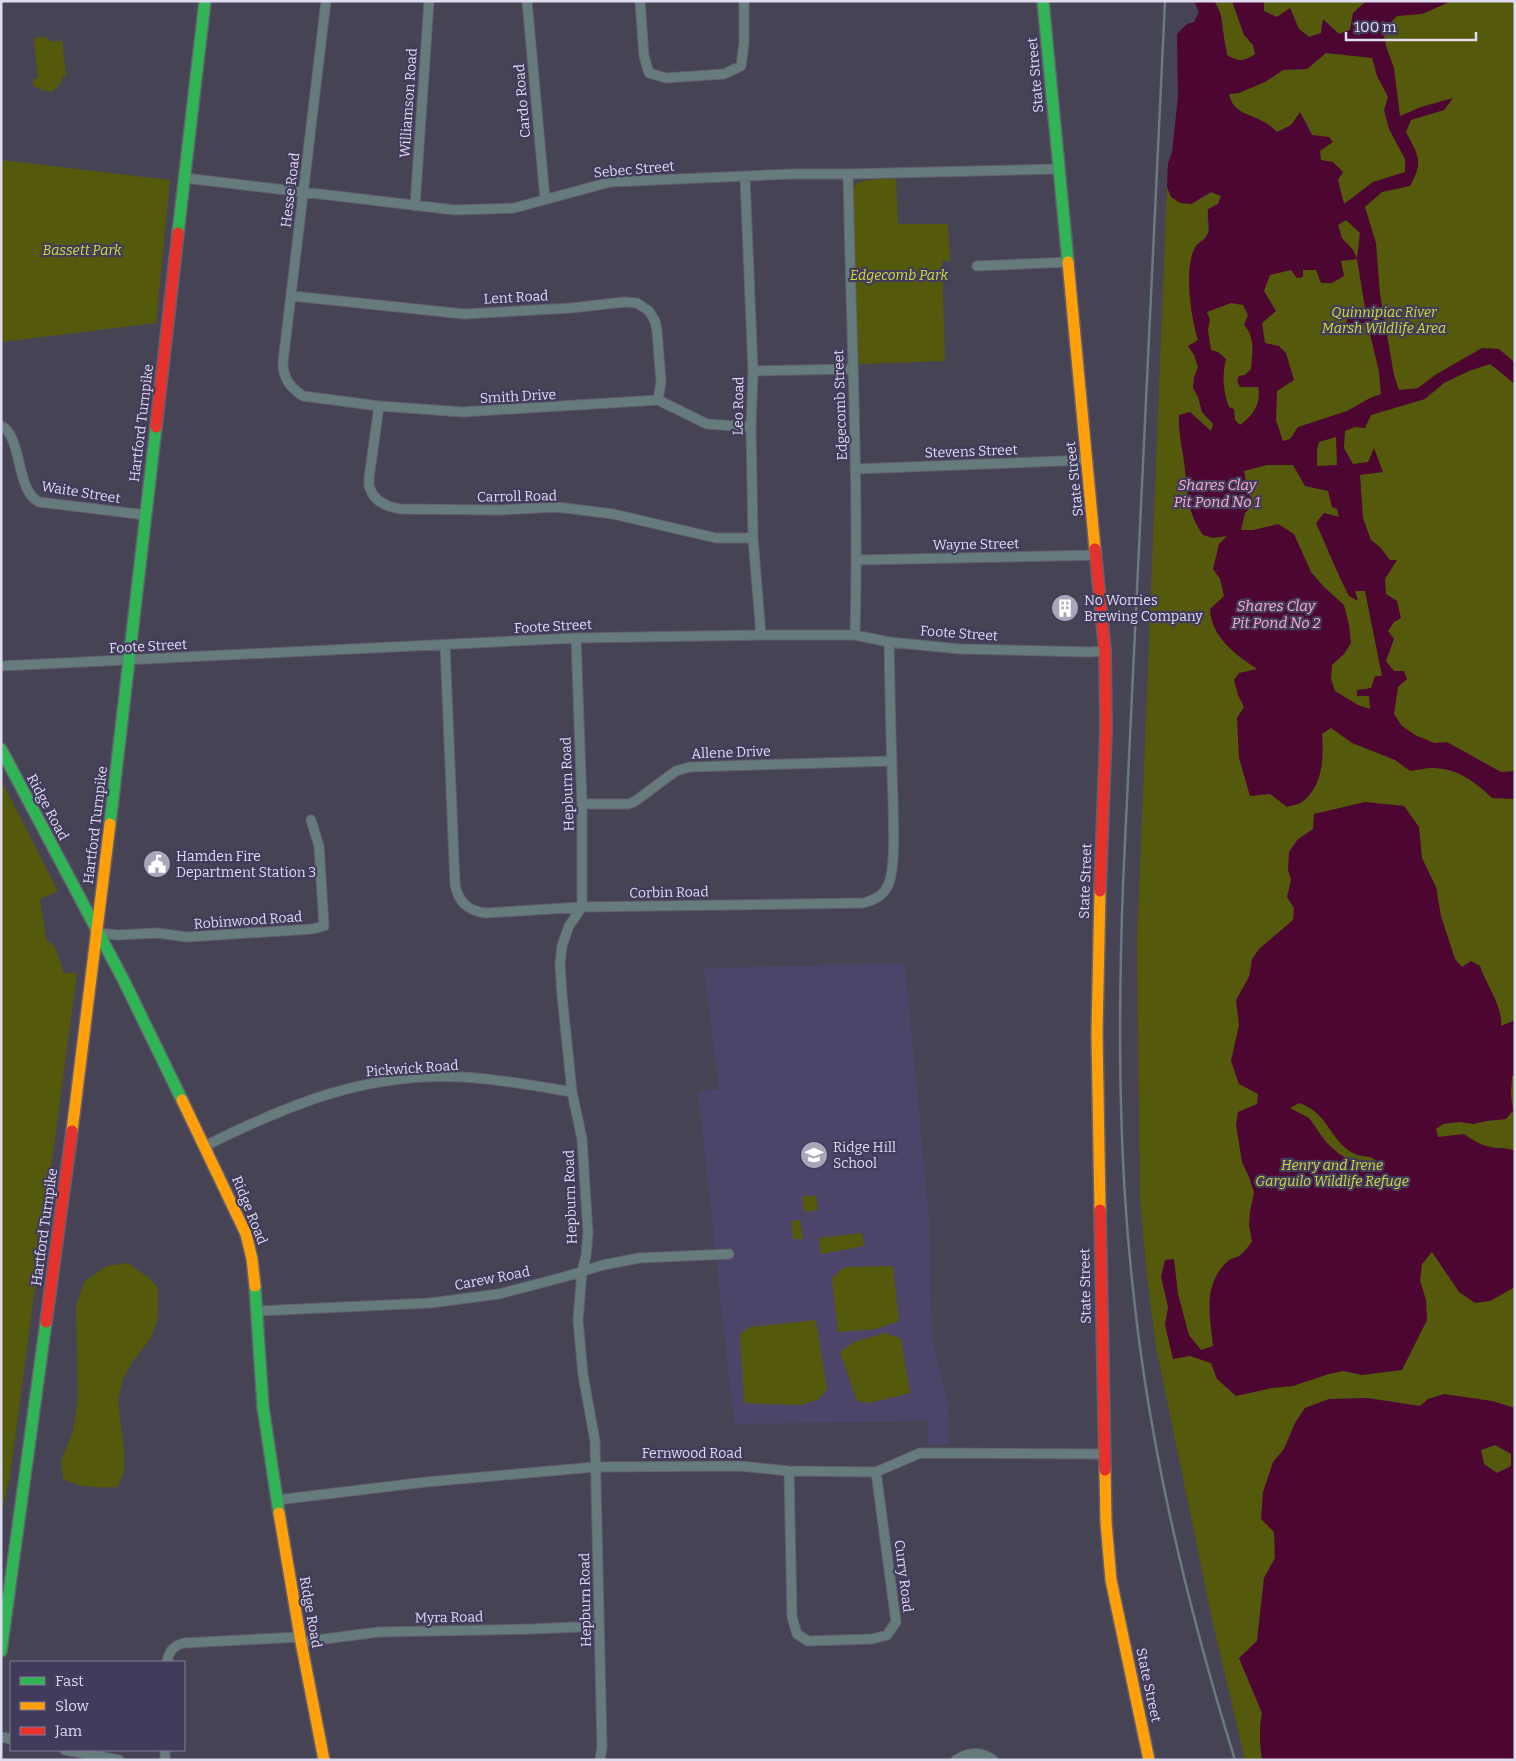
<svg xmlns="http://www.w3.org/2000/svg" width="1516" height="1761" viewBox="0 0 1516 1761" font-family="Bitter,serif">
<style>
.built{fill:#4c4469}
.green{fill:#55590b}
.water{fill:#4d0631;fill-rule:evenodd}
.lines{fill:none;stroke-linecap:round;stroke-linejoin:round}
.street-casing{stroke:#62606f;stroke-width:11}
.fast-casing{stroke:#62606f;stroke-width:14}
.slow-casing{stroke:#62606f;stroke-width:14}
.jam-casing{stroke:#62606f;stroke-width:14}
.street{stroke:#667c7c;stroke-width:9}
.fast{stroke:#30b455;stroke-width:11}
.slow{stroke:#ff9f0a;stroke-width:11}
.jam{stroke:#e5322d;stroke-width:11}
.rail{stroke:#6b7a7c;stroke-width:2.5}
.labels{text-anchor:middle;stroke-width:4.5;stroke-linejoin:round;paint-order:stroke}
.street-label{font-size:14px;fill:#dfdcf1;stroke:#423b5c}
.park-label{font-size:14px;font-style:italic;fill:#d1dc3b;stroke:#423b5c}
.poi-label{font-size:14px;fill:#dfdcf1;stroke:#423b5c;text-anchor:start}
.water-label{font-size:15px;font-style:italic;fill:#fcaacc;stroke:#423b5c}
</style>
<rect width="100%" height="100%" fill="#464354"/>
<path class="built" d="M905 963 929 1217 932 1338 948 1403 949 1444H928V1421L734 1424 698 1092 719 1089 704 968Z"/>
<path class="green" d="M1214 1H1232L1244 35 1253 45 1255 54C1244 62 1238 62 1227 55 1226 47 1224 39 1223 31 1222 19 1221 11 1214 1Z
M1264 1H1366L1353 13 1350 30 1339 34 1323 20 1321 33 1309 37 1299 29 1290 8 1277 17 1263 11Z
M1399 1H1515V1408L1492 1401 1428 1399 1421 1406 1367 1398 1329 1399 1305 1408 1295 1423 1284 1449 1273 1462 1275 1558 1264 1578 1257 1641 1239 1658 1262 1713 1260 1726V1743L1262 1760H1245L1212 1619 1156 1347 1147 1277 1140 1199 1137 943 1167 187 1171 197 1192 204 1211 192 1221 195 1218 204 1206 219C1211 234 1208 236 1196 245L1342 195 1333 162 1321 161 1319 151 1306 121 1291 125 1277 132C1273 128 1268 124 1264 122 1248 113 1233 114 1229 93L1265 82 1283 70 1307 69 1326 53 1371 57 1359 14Z
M45 37 52 42 62 40 66 76H63L61 83 52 92 43 90 33 86V79L38 78 34 38Z
M1 160 170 180 156 323 1 342Z
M896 179 898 224H948L950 261H942L945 361 859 364 852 202C853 196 852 190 855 185 860 178 887 179 896 179Z
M1 780 58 891 40 899 46 939 55 947 64 973H77L10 1476 1 1515Z
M816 1195 818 1210 804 1212 802 1197Z
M800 1220 803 1239H793L791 1221Z
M862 1233 864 1246 821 1254 819 1238Z
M127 1263 148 1277 158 1288V1317L151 1338 133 1361 123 1379 118 1400 124 1451V1472L117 1487C97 1488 81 1488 63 1479L61 1461 73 1432 78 1396 76 1307 84 1282 107 1266Z
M893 1266 899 1321 876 1329 838 1332 832 1278 845 1267Z
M816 1320 827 1389 817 1400 801 1405 744 1403 740 1334 750 1327Z
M885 1333 901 1339 910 1393 869 1403 857 1401 840 1352 854 1342Z
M1496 1445 1511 1454V1466L1497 1473 1484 1464 1481 1450Z"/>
<path class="water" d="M1194 1H1214C1221 11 1222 19 1223 31 1224 39 1226 47 1227 55 1238 62 1244 62 1255 54L1253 45 1244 35 1232 1H1264V11L1277 17 1290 8 1299 29 1309 37 1321 33 1323 19 1339 34 1350 30 1353 13 1366 1H1452L1422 14 1397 16 1383 30 1386 46 1394 68 1400 116 1421 107 1453 98 1444 110 1411 120 1406 132C1418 155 1424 161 1410 186L1382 192 1365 207 1376 243 1380 295 1394 375 1399 390 1418 388 1435 375 1482 348 1499 349 1512 360 1515 364V384L1490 364 1469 371 1444 383 1425 399 1371 415 1365 428 1355 427 1345 431 1344 448 1353 464 1368 462 1374 448 1383 472 1360 475 1363 518 1371 540 1380 547 1390 560H1397L1385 579 1386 594 1397 601 1401 618 1394 622 1388 631 1394 639 1386 661 1394 671H1404L1407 679 1398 687 1394 714 1402 726 1415 735 1434 743 1447 742 1501 772 1515 771V799L1492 798C1477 783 1457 768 1433 768 1426 768 1417 770 1410 771L1395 760 1352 743 1331 728 1322 734C1324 757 1323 787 1302 802 1298 805 1292 805 1287 807L1270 794 1250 796 1239 758 1237 718 1244 707 1238 695 1234 680 1239 673 1257 669C1236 655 1211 637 1210 609L1224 596 1220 579 1213 569 1219 544 1227 536 1213 538 1203 535C1187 512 1188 496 1185 469 1183 450 1178 435 1179 415L1190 412 1211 431 1213 424 1202 412 1198 397 1193 388 1194 377 1198 367 1194 355 1188 346 1198 340C1191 319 1183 265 1196 246 1199 242 1205 240 1207 235 1211 229 1207 218 1208 209L1218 204 1221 196 1211 192 1191 204 1180 203 1171 197 1167 187 1168 164 1172 152 1178 97 1177 34 1187 24 1194 22 1199 12ZM1326 53 1372 58 1377 76 1388 97 1384 110 1389 129 1405 159V172L1373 182 1344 204 1338 180 1343 172 1333 162 1321 160 1320 151 1333 142 1329 137 1312 135 1300 112 1291 125 1277 132C1273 128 1268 124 1264 122 1249 113 1233 114 1229 94L1239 93 1265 82 1283 70 1307 69ZM1346 220 1360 233 1357 258 1353 250 1342 238 1338 225ZM1357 259 1365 308 1357 310 1347 318 1346 329 1350 332 1355 321 1368 325 1379 372 1381 394 1370 398 1347 411 1298 427 1290 439 1283 441 1276 420 1277 391 1294 380 1286 353 1279 346 1265 343 1262 323 1276 311 1264 291 1270 275 1291 270 1297 278 1303 277V270H1316L1321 283H1332L1344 276 1341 261ZM1231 303 1243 305 1248 315 1244 325C1256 338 1252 354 1251 369L1245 375 1239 376 1237 381 1240 387H1258C1262 402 1253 416 1240 425L1235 420 1234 409 1229 407C1223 392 1222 375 1226 359L1218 352 1211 350 1208 330 1210 320 1207 312ZM1336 437 1337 465 1317 466V450L1319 442ZM1267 465H1293L1305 486 1328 491 1332 507 1337 509 1339 517 1324 513 1316 523 1340 578 1349 596 1358 601 1355 591H1365L1382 676H1375L1371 688 1357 690V696H1369L1370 709 1358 705 1335 691 1331 679 1332 665 1344 654 1351 643 1349 625 1344 605 1324 587 1311 572 1294 534 1278 524 1253 530H1241L1245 513 1254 503 1247 488 1244 471Z
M1365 802 1404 806 1419 827 1422 858 1436 887 1441 916 1455 959 1462 967 1471 961 1480 966C1486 985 1503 1006 1501 1026L1515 1020V1075L1512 1076 1511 1094 1513 1111 1506 1119 1487 1121 1473 1124 1460 1122 1443 1124 1436 1129 1438 1137 1464 1134C1473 1140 1480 1145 1490 1147 1498 1149 1507 1147 1515 1151V1287L1490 1301 1475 1303 1459 1292 1432 1252 1422 1264 1420 1280 1426 1300 1427 1320 1402 1370 1362 1375 1343 1371 1329 1374 1293 1386 1272 1388 1236 1396 1217 1379 1211 1363 1190 1356 1173 1359 1165 1325 1168 1307 1161 1277 1165 1260 1174 1259 1178 1294 1189 1335 1201 1350 1213 1346C1210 1315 1202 1285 1228 1261 1231 1258 1235 1258 1239 1256 1244 1253 1248 1246 1252 1242L1249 1225 1250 1212 1254 1192 1249 1177 1242 1162 1236 1125 1238 1112 1257 1104 1258 1094 1239 1084 1231 1061 1239 1025 1236 1000 1249 977 1252 959 1259 949 1293 920 1294 908 1287 897 1291 880 1288 870 1289 852 1298 839 1313 829 1314 814ZM1299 1103C1329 1113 1329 1140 1353 1153 1361 1158 1371 1154 1378 1162L1360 1165 1339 1154 1326 1142 1309 1118 1290 1108Z
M1444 1394 1492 1401 1515 1408V1760H1262L1260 1743V1726L1262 1713 1239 1658 1257 1641 1264 1578 1275 1558 1274 1532 1261 1519 1263 1492 1273 1462 1284 1449 1295 1423 1305 1408 1329 1399 1367 1398 1420 1406 1428 1399ZM1495 1445 1511 1454V1466L1497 1473 1484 1464 1481 1450Z"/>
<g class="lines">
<g class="street-casing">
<path id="street" d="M326 1 283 362C283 379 290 387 303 396L379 406 463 412 658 400 707 424 751 427
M527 1 545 199
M640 1 644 56 649 73 666 78 724 74 741 66 744 43V1
M848 174C851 328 859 482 855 635
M745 177 753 371 751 427 753 538 761 635
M185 178 455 210 514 208 610 182 790 174H848L1059 169
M415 206 429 1
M977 266 1069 262
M292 296 464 314 571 308 624 302 637 303 649 311 655 321 657 331 661 382 658 400
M753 371 852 369
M379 406 369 478V486L373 495 379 501 388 506 400 509 500 510 557 507 613 514 716 538H753
M1 426C23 436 15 490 39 502L146 515
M855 469 1087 460
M857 560 1097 555
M576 638 582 804V907L569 926 562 946 560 964 562 995 572 1092 582 1139 588 1233 586 1256 582 1271 578 1320 583 1375 595 1441 602 1747 600 1760
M445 645 455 884C458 902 468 911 486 913L582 907 863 903C875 900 885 895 889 883 896 863 893 821 893 799 891 747 890 694 889 642
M1 666 576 638 761 635H855L889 642 960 649 1090 652 1105 651
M582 804H628L634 802 676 771 690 767 892 761
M98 933 118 935 157 933 187 937 312 929 324 926 319 846 311 820
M205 1146C289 1104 367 1072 463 1077 500 1079 536 1086 572 1092
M257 1311 430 1303 499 1294 564 1277 603 1265 639 1258 729 1254
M789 1471 792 1617 797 1634 808 1641 872 1639 887 1635 896 1622 876 1472
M277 1500 426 1482 595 1467 740 1466 789 1471 876 1472 920 1453 1104 1454
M301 1642 379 1632 532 1629 599 1626
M167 1662C169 1651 173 1646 184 1643L300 1637
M1 1737 11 1739
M65 1750 119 1760
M165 1760V1750
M956 1760C968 1752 981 1751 993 1760"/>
</g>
<g class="fast-casing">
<path id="fast" d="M1043 1 1068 262
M178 233 205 1
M1 749 124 981 182 1100
M110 824 156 427
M255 1286 263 1407 279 1513
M1 1651 46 1322"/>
</g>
<g class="slow-casing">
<path id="slow" d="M1068 262 1095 549
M182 1100 246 1234 252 1259 255 1286
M72 1131 110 824
M1100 1210 1097 1033 1100 891
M1105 1470 1106 1522 1111 1580 1149 1760
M279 1513 301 1642 324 1760"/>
</g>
<g class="jam-casing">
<path id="jam" d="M156 427 178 233
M1095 549 1105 651 1106 730 1100 891
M1100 1210 1105 1470
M46 1322 72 1131"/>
</g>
<use href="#street" class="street"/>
<use href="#fast" class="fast"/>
<use href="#slow" class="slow"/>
<use href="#jam" class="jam"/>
<path class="rail" d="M1165 1 1123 884C1118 1022 1118 1161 1134 1298 1151 1456 1188 1609 1235 1760"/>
</g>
<defs>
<g id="building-disc" transform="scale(1.4375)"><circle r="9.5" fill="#a9a6ba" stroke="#423b5c"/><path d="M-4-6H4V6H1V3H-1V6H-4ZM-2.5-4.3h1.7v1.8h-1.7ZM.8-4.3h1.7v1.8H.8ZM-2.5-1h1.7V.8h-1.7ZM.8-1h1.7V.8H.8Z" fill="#fff"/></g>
<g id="civic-disc" transform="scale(1.4375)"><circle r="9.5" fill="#a9a6ba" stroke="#423b5c"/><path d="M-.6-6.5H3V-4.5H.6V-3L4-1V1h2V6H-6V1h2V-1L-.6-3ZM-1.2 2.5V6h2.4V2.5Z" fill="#fff"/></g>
<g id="school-disc" transform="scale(1.4375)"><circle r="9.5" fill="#a9a6ba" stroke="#423b5c"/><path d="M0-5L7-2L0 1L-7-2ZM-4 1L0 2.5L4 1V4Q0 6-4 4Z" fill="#fff"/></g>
</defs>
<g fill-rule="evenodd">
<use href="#building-disc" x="1065" y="608"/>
<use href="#civic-disc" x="157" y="864"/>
<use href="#school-disc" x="814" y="1155"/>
</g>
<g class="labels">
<g class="street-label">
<text transform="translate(1035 75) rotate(-95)" y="5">State Street</text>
<text transform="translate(522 101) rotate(-95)" y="5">Cardo Road</text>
<text transform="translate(408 103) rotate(-86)" y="5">Williamson Road</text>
<text transform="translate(634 169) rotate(-5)" y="5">Sebec Street</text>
<text transform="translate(290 190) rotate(-83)" y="5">Hesse Road</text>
<text transform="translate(516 297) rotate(-3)" y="5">Lent Road</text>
<text transform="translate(518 396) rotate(-3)" y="5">Smith Drive</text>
<text transform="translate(840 405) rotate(-92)" y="5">Edgecomb Street</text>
<text transform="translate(738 406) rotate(-89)" y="5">Leo Road</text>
<text transform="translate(141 423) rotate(-83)" y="5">Hartford Turnpike</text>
<text transform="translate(971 451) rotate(-2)" y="5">Stevens Street</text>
<text transform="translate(1074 479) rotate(-96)" y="5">State Street</text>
<text transform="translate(81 492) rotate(9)" y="5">Waite Street</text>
<text transform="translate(517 496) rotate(-1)" y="5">Carroll Road</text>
<text transform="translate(976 544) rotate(-1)" y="5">Wayne Street</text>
<text transform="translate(553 626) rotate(-3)" y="5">Foote Street</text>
<text transform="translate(959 633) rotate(4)" y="5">Foote Street</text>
<text transform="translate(148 646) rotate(-3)" y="5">Foote Street</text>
<text transform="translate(731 752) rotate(-2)" y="5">Allene Drive</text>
<text transform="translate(567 784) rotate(-92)" y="5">Hepburn Road</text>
<text transform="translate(48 807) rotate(62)" y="5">Ridge Road</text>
<text transform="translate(95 825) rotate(-83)" y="5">Hartford Turnpike</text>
<text transform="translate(1085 881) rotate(-88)" y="5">State Street</text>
<text transform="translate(669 892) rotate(-1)" y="5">Corbin Road</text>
<text transform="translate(248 920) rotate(-4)" y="5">Robinwood Road</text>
<text transform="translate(412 1068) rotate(-4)" y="5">Pickwick Road</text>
<text transform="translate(570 1197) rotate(-92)" y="5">Hepburn Road</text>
<text transform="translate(250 1210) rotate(68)" y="5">Ridge Road</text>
<text transform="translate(44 1227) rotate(-82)" y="5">Hartford Turnpike</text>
<text transform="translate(492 1278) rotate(-11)" y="5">Carew Road</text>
<text transform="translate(1085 1286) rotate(-91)" y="5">State Street</text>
<text x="692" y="1458">Fernwood Road</text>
<text transform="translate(904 1576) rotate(83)" y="5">Curry Road</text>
<text transform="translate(585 1600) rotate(-91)" y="5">Hepburn Road</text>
<text transform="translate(311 1612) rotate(80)" y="5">Ridge Road</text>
<text transform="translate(449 1617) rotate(-1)" y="5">Myra Road</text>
<text transform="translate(1149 1685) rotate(78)" y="5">State Street</text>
</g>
<g class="park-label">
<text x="82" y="255">Bassett Park</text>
<text x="899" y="280">Edgecomb Park</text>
<text x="1384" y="317">Quinnipiac River<tspan x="1384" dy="16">Marsh Wildlife Area</tspan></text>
<text x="1332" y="1170">Henry and Irene<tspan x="1332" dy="16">Garguilo Wildlife Refuge</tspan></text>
</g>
<g class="poi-label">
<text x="1084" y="605">No Worries<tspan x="1084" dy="16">Brewing Company</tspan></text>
<text x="176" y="861">Hamden Fire<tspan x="176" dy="16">Department Station 3</tspan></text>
<text x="833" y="1152">Ridge Hill<tspan x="833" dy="16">School</tspan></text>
</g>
<g class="water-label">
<text x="1217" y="490">Shares Clay<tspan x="1217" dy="17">Pit Pond No 1</tspan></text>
<text x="1276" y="611">Shares Clay<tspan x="1276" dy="17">Pit Pond No 2</tspan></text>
</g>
</g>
<rect width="1516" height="1761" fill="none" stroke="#dfdcf1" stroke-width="5"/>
<rect x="10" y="1661" width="175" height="90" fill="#423b5c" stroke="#817b98"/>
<rect x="20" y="1677" width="25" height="8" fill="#30b455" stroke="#817b98"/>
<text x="55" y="1686" font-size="15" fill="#dfdcf1">Fast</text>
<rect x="20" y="1702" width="25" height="8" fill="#ff9f0a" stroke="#817b98"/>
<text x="55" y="1711" font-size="15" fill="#dfdcf1">Slow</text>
<rect x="20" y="1727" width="25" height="8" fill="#e5322d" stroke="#817b98"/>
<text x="55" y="1736" font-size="15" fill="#dfdcf1">Jam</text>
<path d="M1346 32v8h130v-8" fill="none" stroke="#dfdcf1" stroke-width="2.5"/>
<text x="1354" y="32" font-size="15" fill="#dfdcf1" stroke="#423b5c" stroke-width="4" paint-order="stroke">100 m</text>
</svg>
